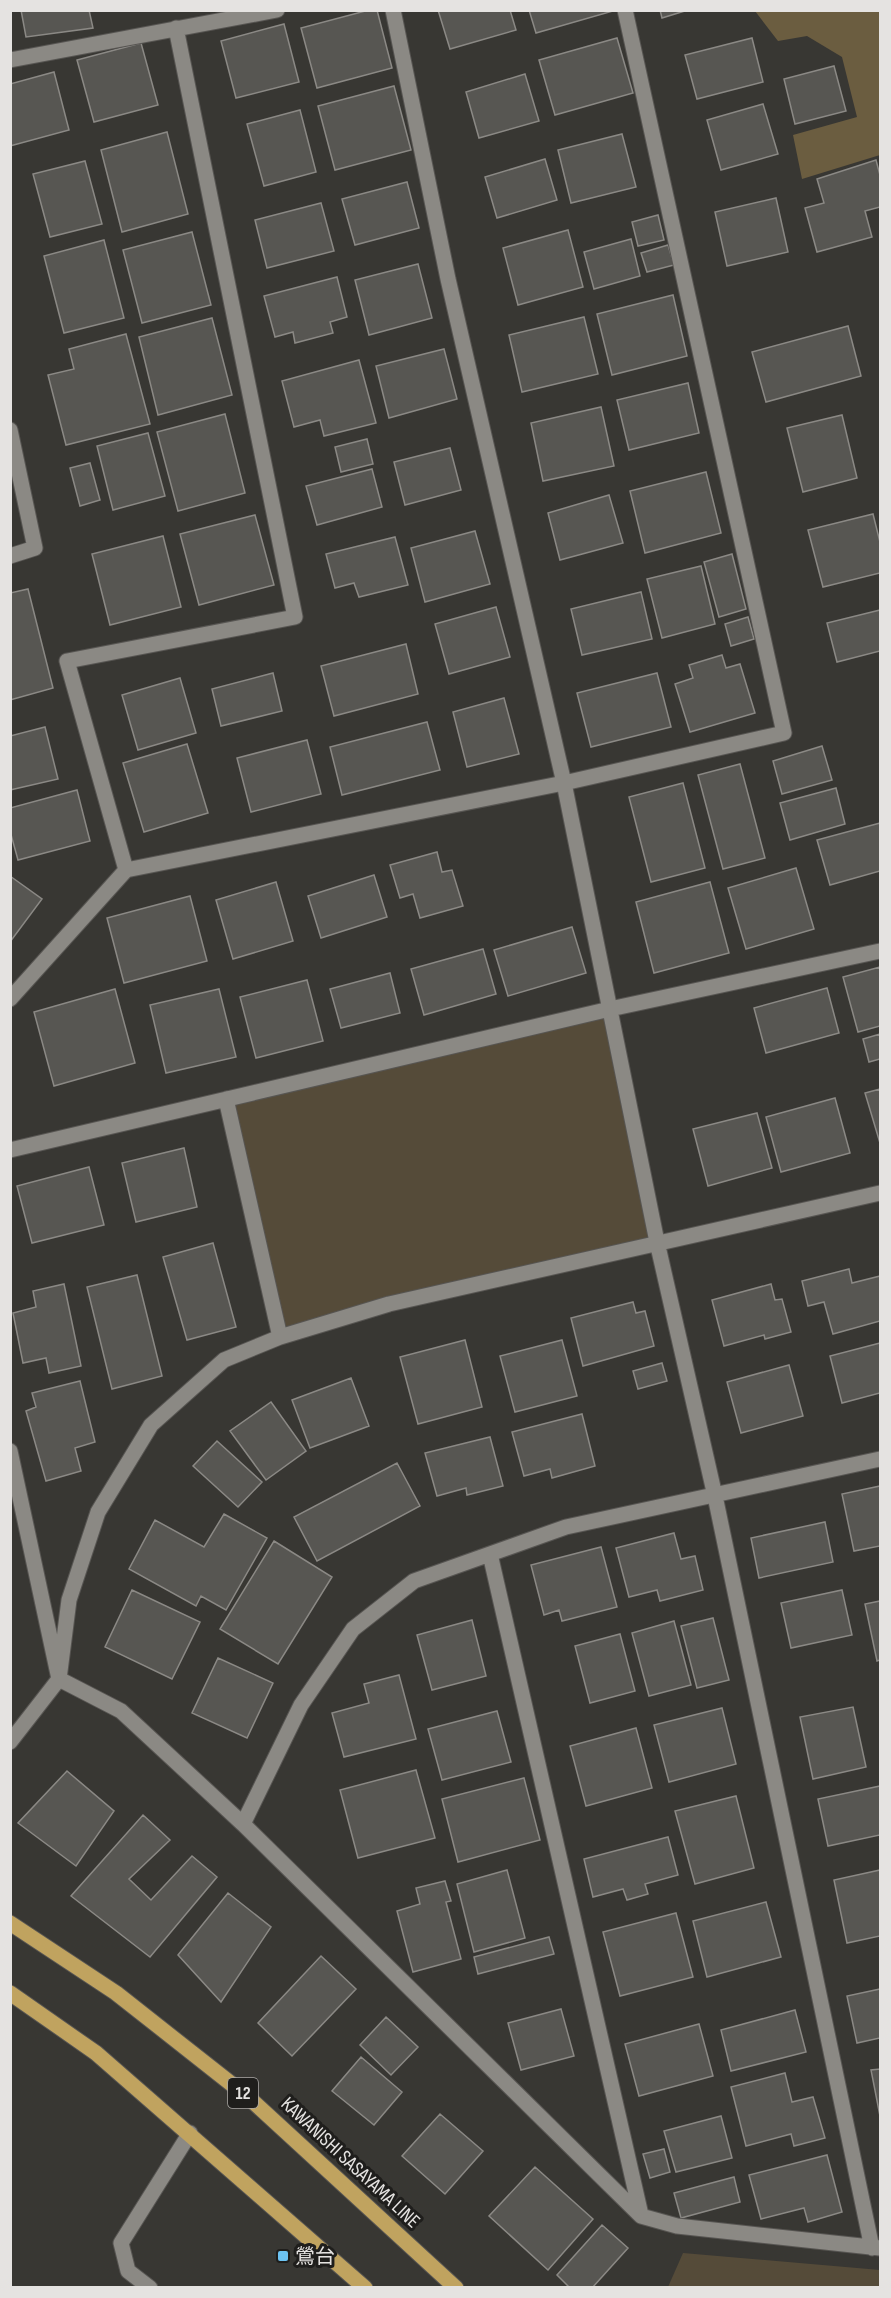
<svg xmlns="http://www.w3.org/2000/svg" width="891" height="2298" viewBox="0 0 891 2298" font-family="'Sofia Sans Condensed','Noto Sans JP',sans-serif">
<style>
.green{fill:#554b39}
.forest{fill:#6b5d40}
.building{fill:#575652;stroke:#8b8985;stroke-width:1.5}
.lines{fill:none;stroke-linecap:round;stroke-linejoin:round}
.minor-casing{stroke:#575552;stroke-width:17}
.major-casing{stroke:#575552;stroke-width:17}
.minor{stroke:#8b8984;stroke-width:15}
.major{stroke:#c0a35f;stroke-width:15}
.poi-dot{fill:#6cc3f2;stroke:#1f1e1c;stroke-width:2}
.labels{text-anchor:middle;stroke-width:6;stroke-linejoin:round;paint-order:stroke}
.shield{fill:#1f1e1c;stroke:#aaa8a6;stroke-width:1.5}
.shield-label{font-size:18px;font-weight:bold;fill:#e5e3e1}
.street-label{font-size:20px;fill:#e5e3e1;stroke:#1f1e1c}
.poi-label{font-size:20px;fill:#e5e3e1;stroke:#1f1e1c;text-anchor:start}
</style>
<rect width="100%" height="100%" fill="#383733"/>
<path class="green" d="M610 1009 657 1242 280 1337 226 1099Z
M683 2253 880 2270V2287H668Z"/>
<path class="forest" d="M755 11H880V155L802 179 793 135 857 117 842 57 807 36 778 41Z"/>
<path class="building" d="M21 10H89L93 28 26 37Z
M369 10H377L392 68 317 88 301 28Z
M438 10H510L516 30 450 49Z
M529 10H613V11L536 33Z
M660 10H688L662 18Z
M284 24 299 82 236 98 221 41Z
M617 38 633 93 555 115 539 60Z
M752 38 763 82 697 99 685 55Z
M141 43 158 105 94 122 77 60Z
M834 66 846 111 795 124 784 79Z
M54 72 69 130 10 146V84Z
M525 74 539 121 479 138 466 92Z
M394 86 411 150 335 170 318 106Z
M763 104 778 154 721 170 707 120Z
M300 110 316 172 264 186 247 124Z
M167 132 188 214 122 232 101 150Z
M622 134 636 187 571 203 558 150Z
M545 159 557 200 497 218 485 177Z
M876 160 880 175V207L865 211 872 237 817 252 805 208 824 203 817 179Z
M85 161 102 224 50 237 33 174Z
M407 182 419 228 355 245 342 199Z
M776 198 788 252 727 266 715 212Z
M321 203 334 251 267 268 255 220Z
M658 215 664 240 638 246 632 222Z
M568 230 583 287 518 305 503 248Z
M192 232 211 305 142 323 123 250Z
M631 239 640 276 594 289 584 252Z
M104 240 124 318 64 333 44 256Z
M668 245 674 265 647 272 641 253Z
M418 264 432 318 369 335 355 280Z
M337 277 347 317 330 322 333 333 295 343 293 332 275 337 264 296Z
M673 295 687 356 612 375 597 314Z
M584 317 598 374 522 392 509 335Z
M212 318 232 395 158 415 139 337Z
M848 326 861 376 766 402 752 352Z
M126 334 150 424 66 445 48 375 74 369 69 349Z
M444 349 457 399 389 418 376 366Z
M359 360 376 423 324 436 320 420 294 427 282 381Z
M688 383 699 433 629 450 617 400Z
M601 407 614 466 543 481 531 423Z
M225 414 245 493 178 511 157 432Z
M842 415 857 478 803 492 787 428Z
M148 433 165 496 113 510 97 446Z
M367 439 373 464 341 472 335 447Z
M450 448 461 490 405 505 394 462Z
M90 463 100 500 80 506 70 468Z
M372 469 382 507 317 525 306 486Z
M706 472 721 533 645 553 630 491Z
M609 495 623 543 560 560 548 513Z
M873 514 880 542V573L823 587 808 530Z
M255 515 274 585 199 605 180 534Z
M475 531 490 584 425 602 411 548Z
M163 536 181 607 110 625 92 554Z
M395 537 408 585 359 597 354 583 335 588 326 554Z
M732 554 746 609 719 617 704 562Z
M701 566 715 624 662 638 647 579Z
M28 589 53 688 10 700V593Z
M641 592 652 639 582 655 571 609Z
M496 607 510 657 449 674 435 624Z
M880 610V651L837 662 827 623Z
M748 617 754 639 731 646 725 624Z
M406 644 418 694 334 716 321 666Z
M722 655 726 668 740 664 755 713 690 732 675 684 693 678 689 665Z
M273 673 282 711 221 726 212 689Z
M657 673 671 727 591 747 577 693Z
M180 678 196 733 138 750 122 695Z
M504 698 519 754 467 767 453 712Z
M427 722 440 770 342 795 330 747Z
M45 727 58 779 10 790V736Z
M307 740 321 794 251 812 237 758Z
M187 744 208 813 144 832 123 763Z
M822 746 832 780 782 794 773 761Z
M740 764 765 858 723 869 698 775Z
M683 783 705 868 651 882 629 797Z
M836 788 845 824 790 840 780 803Z
M77 790 90 841 18 860 10 831V808Z
M880 823V871L830 885 817 840Z
M437 852 442 872 452 870 463 906 420 918 413 894 400 898 390 865Z
M796 868 814 929 746 949 728 888Z
M374 875 387 917 321 938 308 896Z
M10 876 42 899 10 942Z
M276 882 293 941 233 959 216 900Z
M710 882 729 953 654 973 636 902Z
M190 896 207 961 124 983 107 918Z
M572 927 586 973 508 996 494 950Z
M483 949 496 994 424 1015 411 969Z
M880 967V1026L858 1032 843 977Z
M390 973 400 1013 341 1028 330 989Z
M307 980 323 1041 256 1058 240 997Z
M827 988 839 1033 766 1053 754 1008Z
M115 989 135 1063 54 1086 34 1012Z
M219 989 236 1057 166 1073 150 1005Z
M880 1034V1059L869 1062 863 1039Z
M880 1089V1143L865 1093Z
M835 1098 850 1153 781 1172 766 1117Z
M757 1113 772 1168 708 1186 693 1129Z
M184 1148 197 1207 136 1222 122 1163Z
M89 1167 104 1225 32 1243 17 1186Z
M213 1243 236 1327 187 1340 163 1257Z
M849 1269 852 1283 880 1276V1321L833 1334 824 1302 808 1306 802 1281Z
M137 1275 162 1376 112 1389 87 1287Z
M64 1284 81 1366 49 1373 46 1358 23 1363 13 1313 36 1307 33 1291Z
M771 1284 775 1300 782 1299 791 1332 765 1339 764 1335 724 1346 712 1300Z
M633 1302 636 1313 645 1311 654 1346 583 1366 571 1318Z
M465 1340 482 1407 418 1424 400 1357Z
M562 1340 577 1396 515 1412 500 1356Z
M880 1343V1393L842 1403 830 1356Z
M662 1363 667 1381 638 1389 633 1371Z
M789 1365 803 1416 741 1433 727 1382Z
M351 1378 369 1426 310 1448 292 1400Z
M80 1381 95 1442 75 1448 81 1471 46 1481 26 1411 36 1407 32 1393Z
M271 1402 306 1451 266 1480 230 1431Z
M582 1414 595 1466 552 1478 550 1469 524 1476 512 1432Z
M490 1437 503 1486 467 1495 466 1488 437 1496 425 1453Z
M217 1441 262 1482 238 1507 193 1466Z
M397 1463 420 1506 317 1561 294 1517Z
M880 1486V1546L854 1551 842 1494Z
M224 1514 267 1538 226 1610 201 1596 196 1606 129 1569 155 1520 204 1547Z
M825 1522 833 1562 759 1578 751 1538Z
M674 1533 681 1559 695 1556 703 1590 660 1601 657 1590 629 1597 616 1548Z
M274 1541 332 1577 278 1664 220 1629Z
M601 1547 617 1607 562 1621 559 1610 544 1615 531 1565Z
M132 1590 200 1622 172 1679 105 1647Z
M842 1590 852 1635 791 1648 781 1603Z
M880 1601V1660L877 1661 865 1604Z
M713 1618 729 1680 697 1688 681 1626Z
M472 1620 486 1676 432 1690 417 1635Z
M674 1621 691 1685 649 1696 632 1633Z
M620 1634 635 1691 590 1703 575 1646Z
M218 1658 273 1683 247 1738 192 1713Z
M399 1675 416 1739 344 1757 332 1713 369 1703 364 1684Z
M853 1707 866 1767 813 1779 800 1717Z
M722 1708 736 1764 669 1782 654 1725Z
M497 1711 511 1762 442 1780 428 1729Z
M636 1728 652 1788 586 1806 570 1746Z
M416 1770 435 1838 358 1858 340 1790Z
M67 1771 114 1811 76 1866 18 1823Z
M524 1778 540 1840 458 1862 442 1799Z
M880 1786V1835L828 1846 818 1799Z
M736 1796 754 1868 695 1884 675 1811Z
M143 1815 170 1840 129 1879 151 1900 192 1856 217 1877 150 1957 71 1896Z
M668 1837 678 1875 645 1884 648 1894 627 1900 623 1889 593 1897 584 1859Z
M507 1870 525 1938 474 1952 457 1884Z
M880 1870V1936L847 1943 834 1880Z
M445 1881 451 1901 446 1902 461 1959 413 1972 397 1911 420 1904 416 1888Z
M228 1893 271 1927 221 2002 178 1955Z
M766 1902 781 1957 707 1977 693 1921Z
M676 1913 693 1977 620 1996 603 1932Z
M549 1937 554 1954 478 1974 474 1957Z
M321 1956 356 1989 292 2056 258 2023Z
M880 1989V2038L857 2043 847 1996Z
M561 2009 574 2056 521 2070 508 2023Z
M795 2010 806 2052 731 2071 721 2030Z
M386 2017 418 2047 391 2075 360 2045Z
M699 2024 713 2076 639 2096 625 2044Z
M361 2057 402 2092 374 2125 332 2091Z
M880 2069V2116L871 2070Z
M785 2073 792 2102 813 2097 825 2138 794 2146 791 2134 746 2146 731 2087Z
M440 2114 483 2151 445 2194 402 2156Z
M721 2116 732 2158 676 2172 664 2131Z
M664 2149 670 2172 650 2178 643 2154Z
M827 2155 842 2212 808 2222 804 2208 761 2219 749 2175Z
M535 2167 593 2219 548 2270 489 2216Z
M734 2177 740 2202 681 2218 674 2193Z
M602 2225 628 2248 592 2288H570L557 2275Z"/>
<g class="lines">
<g class="minor-casing">
<path id="minor" d="M393 10 448 279 564 783 657 1242 715 1496 872 2248
M10 60 277 10
M10 430 35 548 10 556
M126 870 67 661 295 617 176 28
M10 999 126 870 564 783 784 733 625 10
M226 1099 280 1337
M10 1150 610 1009 880 951
M10 1451 59 1679 121 1711 243 1824 641 2216 677 2226 880 2248
M490 1554 641 2215
M10 1742 59 1679 69 1600 98 1512 151 1425 224 1360 280 1337 389 1304 880 1193
M243 1824 301 1705 353 1629 414 1581 566 1527 880 1459
M150 2288 128 2271 121 2243 190 2133"/>
</g>
<g class="major-casing">
<path id="major" d="M10 1923 116 1993 248 2097 456 2288
M10 1993 96 2053 365 2288"/>
</g>
<use href="#minor" class="minor"/>
<use href="#major" class="major"/>
</g>
<rect class="poi-dot" x="277" y="2250" width="12" height="12" rx="3"/>
<g class="labels">
<rect class="shield" x="228" y="2078" width="30" height="30" rx="4.5"/>
<g class="shield-label">
<text x="243" y="2099">12</text>
</g>
<g class="street-label">
<text transform="translate(351 2162) rotate(43)" y="7">KAWANISHI SASAYAMA LINE</text>
</g>
<g class="poi-label">
<text x="295" y="2263">鶯台</text>
</g>
</g>
<rect width="891" height="2298" fill="none" stroke="#e5e3e1" stroke-width="24"/>
</svg>
